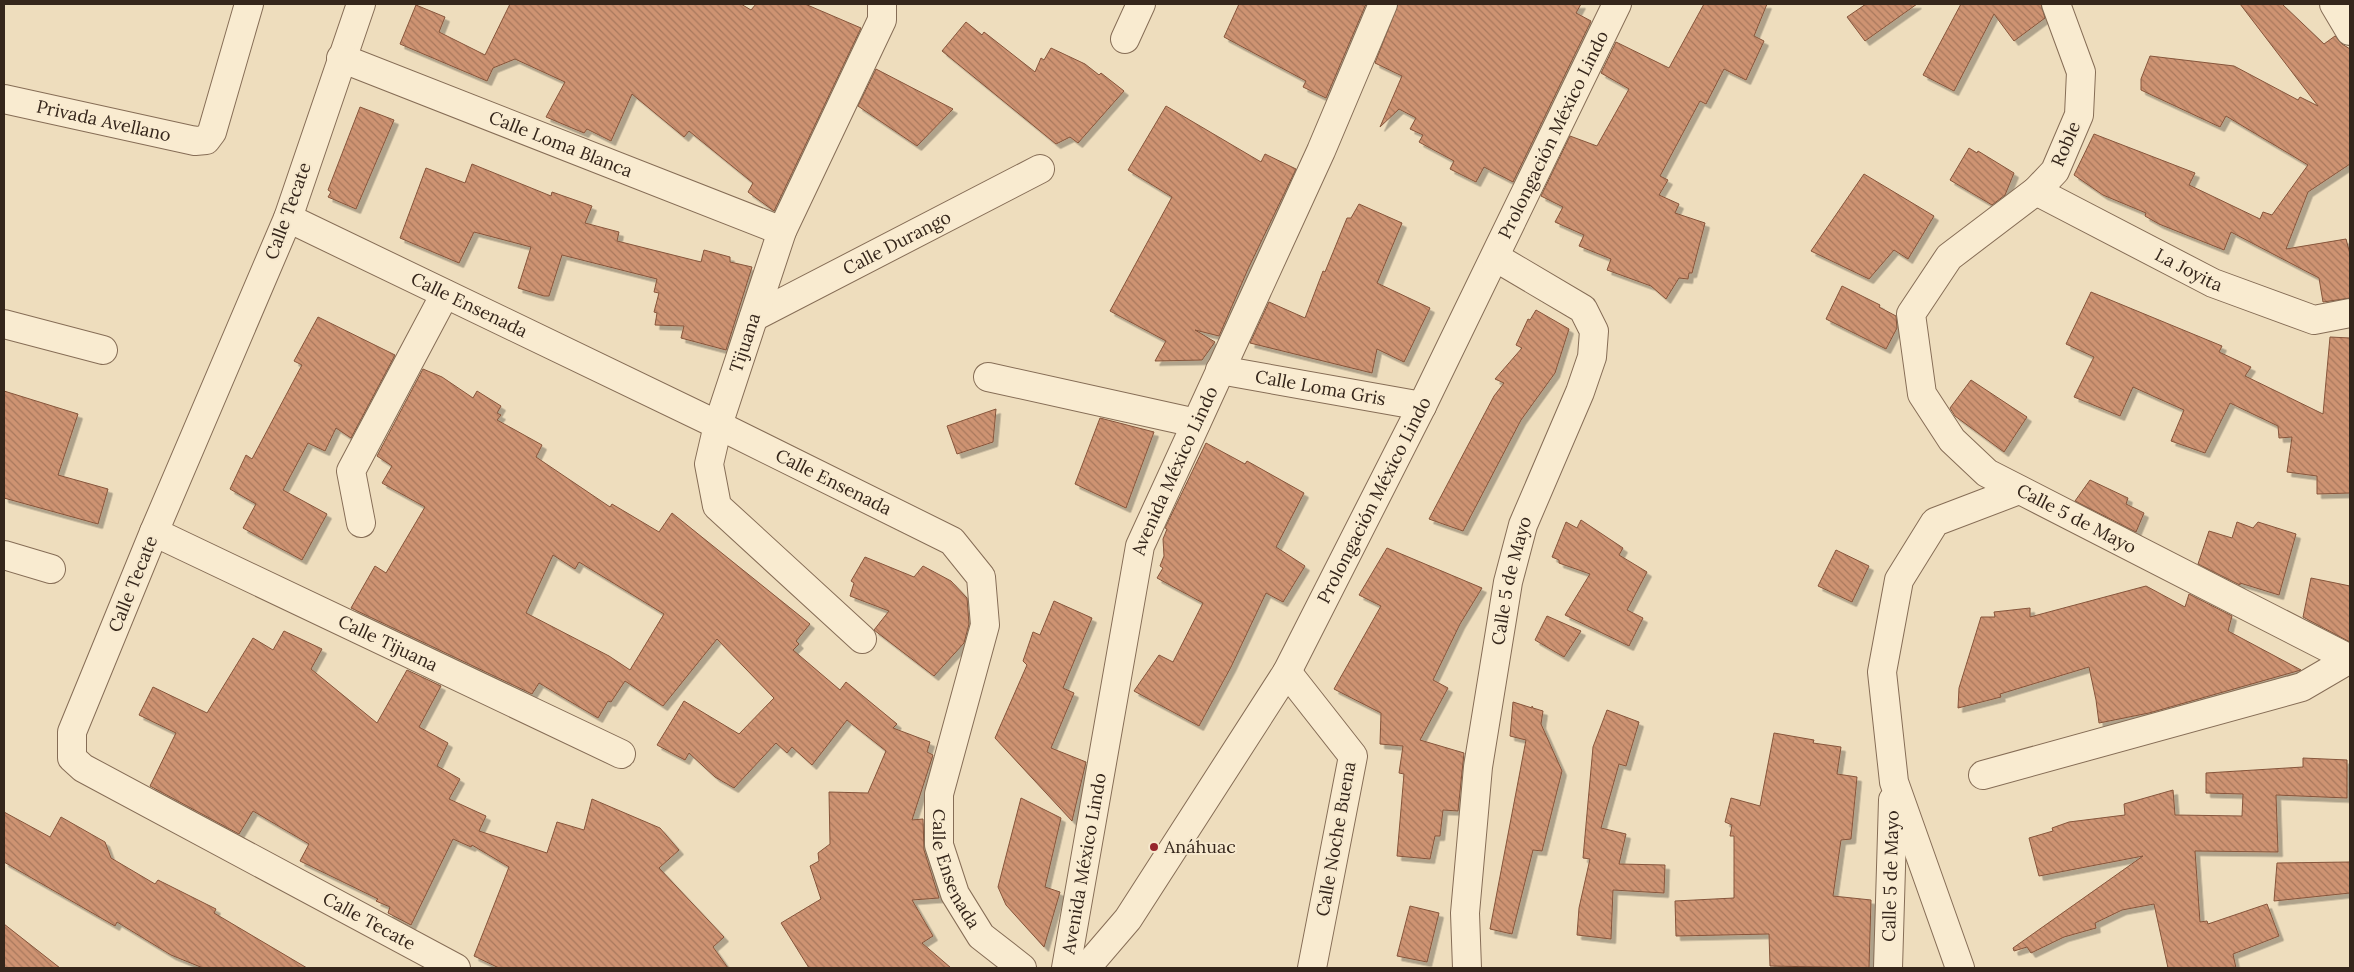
<svg xmlns="http://www.w3.org/2000/svg" width="2354" height="972" viewBox="0 0 2354 972" font-family="Lora,serif">
<style>
.building{fill:url(#building-back-hatch);stroke:#86553b;fill-rule:evenodd;filter:url(#shadow)}
.lines{fill:none;stroke-linecap:round;stroke-linejoin:round}
.minor-casing{stroke:#866d56;stroke-width:30}
.minor{stroke:#f9ebd0;stroke-width:28}
.poi-dot{fill:#96252c;stroke:#f6e8cd;stroke-width:2}
.labels{text-anchor:middle;stroke-width:4;stroke-linejoin:round;paint-order:stroke}
.street-label{font-size:18px;fill:#35261b;stroke:#f6e8cd}
.poi-label{font-size:18px;fill:#35261b;stroke:#f6e8cd;text-anchor:start}
</style>
<defs>
<pattern id="building-back-hatch" width="6" height="6" patternUnits="userSpaceOnUse" patternTransform="scale(1.25)"><rect width="6" height="6" fill="#ce9372"/><path d="M-1 5l2 2M0 0l6 6M5-1l2 2" fill="none" stroke="#a8785d"/></pattern>
<filter id="shadow"><feDropShadow dx="4.5" dy="4.5" stdDeviation="0" flood-color="#0004"/></filter>
</defs>
<rect width="100%" height="100%" fill="#eeddbd"/>
<path class="building" d="M510 4H741L751 10 756 4H805L861 28 774 211 748 192 753 183 689 131 684 137 632 94 611 141 587 129 584 133 546 117 565 82 515 59 493 68 487 81 400 44 416 5 445 17 439 32 485 55Z
M1239 4H1366L1326 98 1303 87 1306 81 1224 37Z
M1398 4H1581L1576 13 1591 21 1513 182 1484 167 1476 182 1450 169 1454 161 1419 142 1423 135 1410 129 1416 118 1399 109 1380 127 1402 76 1375 63Z
M1704 4H1767L1754 36 1764 41 1746 80 1724 69 1706 104 1700 101 1660 176 1668 180 1659 195 1679 204 1675 213 1705 223 1692 273H1689L1688 279 1679 278 1666 299 1651 286 1607 270 1611 259 1579 246 1584 235 1555 222 1563 207 1541 196 1570 136 1597 146 1629 89 1601 73 1616 42 1669 68Z
M1866 4H1917L1865 41 1847 17Z
M1961 4H2041L2045 18 2014 41 1994 14 1954 91 1923 75Z
M2240 4H2282L2324 44 2335 36 2342 44 2350 49V164L2308 192 2286 249 2346 239 2350 254V298L2323 302 2319 278 2231 232 2224 250 2159 224 2145 216 2146 213 2103 195 2074 175 2094 134 2195 173 2189 185 2260 219 2263 212 2272 215 2308 165 2226 116 2220 127 2141 90V79L2150 56 2234 66 2298 100 2300 97 2318 106Z
M966 22 982 35 984 32 1035 72 1041 58 1044 60 1051 48 1085 64 1099 75 1101 73 1124 91 1078 143 1070 137 1056 144 942 51Z
M876 69 953 109 917 146 858 106Z
M1166 106 1261 162 1265 154 1296 169 1248 269 1219 336 1195 330 1215 342 1202 360 1155 361 1166 341 1110 311 1172 197 1128 170Z
M360 107 394 120 356 209 328 197 331 192 328 190Z
M1969 148 1977 153 1978 151 2014 173 2005 195 1992 205 1950 180Z
M472 164 551 196 552 192 592 206 585 223 619 232 617 241 701 262 704 250 730 257V262L752 267 726 350 681 338 684 326 655 325 657 313 654 312 659 293 654 292 657 279 562 255 549 296H544L518 288 531 247 474 232 459 263 400 238 426 168 465 183Z
M1864 174 1934 216 1908 259 1894 250 1869 279 1811 251Z
M1359 204 1402 223 1377 283 1430 308 1404 362 1377 349 1372 373 1250 343 1269 302 1305 318 1323 271 1325 272 1347 218H1351Z
M1842 286 1880 305 1879 307 1896 316 1897 328 1886 349 1826 319Z
M2091 292 2222 346 2219 352 2251 367 2245 376 2323 414 2330 337 2350 338V493L2317 494V476L2287 472 2292 437 2279 438 2278 426 2230 403 2205 453 2171 441 2184 410 2133 387 2120 416 2074 397 2094 357 2066 344Z
M1536 310 1569 329 1555 373 1521 420 1463 531 1429 519 1494 396 1504 383 1495 379 1522 348 1516 345 1528 319 1530 320Z
M318 317 395 355 351 438 336 428 325 451 308 443 283 490 327 514 302 560 243 528 256 504 230 489 246 455 252 459 302 365 294 361Z
M423 369 442 377 473 398 477 391 501 406 497 413 501 415 497 420 542 445 536 457 610 507 612 504 659 532 672 513 810 624 796 641 799 644 793 650 840 690 846 682 897 724 893 728 930 742 927 752 933 755 912 820 923 819 924 850 939 898 912 900 933 936 922 943 951 968H809L781 923 821 899 810 866 819 861 818 853 830 844 829 792 868 793 886 751 847 720 812 765 792 747 787 753 776 743 734 788 715 777 689 753 685 760 657 745 684 701 739 734 774 698 717 639 663 706 625 681 611 702 608 701 598 718 539 683 532 694 351 608 375 566 386 573 425 507 382 483 392 466 377 456ZM553 555 575 569 579 562 664 614 630 670 609 656 526 613Z
M1971 380 2027 417 2004 452 1955 416 1950 408Z
M4 391 78 414 58 475 108 489 98 524 4 498Z
M996 409 993 442 957 454 947 426Z
M1100 418 1154 432 1126 508 1075 484Z
M1206 443 1245 464 1247 461 1304 493 1276 547 1305 566 1283 602 1266 593 1231 667 1199 726 1134 691 1159 655 1173 662 1203 603 1157 578 1163 568 1160 566 1164 556 1163 539 1167 529 1165 528Z
M2090 480 2128 498 2126 504 2144 513 2136 532 2075 501Z
M1581 520 1623 548 1619 555 1647 572 1627 610 1643 618 1629 646 1565 615 1590 574 1559 563V560L1552 557 1566 522 1577 528Z
M2237 522 2253 528 2258 522 2296 534 2279 595 2240 583V585L2198 564 2209 531 2232 538Z
M1387 548 1482 588 1460 624 1433 680 1448 688 1420 740 1464 753 1458 811 1443 810 1440 836H1435L1430 859 1397 856 1404 774 1399 773 1403 746 1380 744 1381 713 1334 689 1381 606 1359 595Z
M1836 550 1869 566 1852 602 1818 586Z
M865 557 914 577 923 566 951 581 967 598 969 624 964 643 934 676 874 630 889 611 850 596 854 583 851 581Z
M2311 578 2350 586V642L2303 617Z
M2146 586 2185 607 2189 594 2232 616 2228 631 2301 670 2149 713 2099 723 2096 700 2089 667 2000 694 2001 697 1958 708 1959 688 1981 617H1995L1994 612 2030 608V617Z
M1054 601 1092 618 1063 688 1074 693 1051 748 1086 762 1072 821 995 738 1027 665 1023 661 1033 632 1040 635Z
M1547 616 1581 631 1564 657 1535 640Z
M284 631 322 649 311 669 377 723 407 670 441 686 419 727 448 743 437 766 460 779 449 799 486 816 479 831 547 853 557 822 584 830 592 799 660 828 679 850 659 868 724 937 713 947 728 968H499L474 956 509 867 472 845 471 847 453 839 411 925 388 913 390 907 376 901 378 899 300 861 309 844 253 811 239 834 150 786 176 733 139 715 153 687 207 713 253 638 273 650Z
M1513 702 1532 708V706L1533 708 1543 711 1541 724 1562 771 1542 851 1533 850 1512 934 1490 929 1526 740 1510 736Z
M1607 710 1639 722 1626 766 1619 764 1601 828 1626 834 1619 864 1665 865 1664 893 1613 890 1611 939 1577 935 1579 908 1590 859 1583 858 1593 747Z
M1774 733 1814 740 1813 743 1841 747 1837 774 1857 777 1851 839 1841 840 1833 896 1871 900 1869 968 1770 966 1769 934 1676 936 1675 901 1734 898V836H1730L1732 825 1725 822 1731 798 1760 806Z
M2303 758 2347 760V798L2276 795 2278 852 2195 851 2200 922 2207 921 2208 924 2267 904 2279 936 2233 954 2236 968H2168L2154 904 2122 910 2095 923 2096 928 2064 937 2031 953 2027 947 2014 951 2013 948 2143 856 2039 876 2029 838 2053 831 2052 828 2069 822 2125 815 2124 804 2173 790 2175 815 2242 816 2243 794 2206 793V773L2303 767Z
M1021 798 1061 818 1045 887 1060 892 1044 947 1006 905 998 887Z
M4 812 50 837 61 817 105 842 111 858 155 884 158 880 216 909 214 913 307 968H203L171 955 117 922 115 926 4 862Z
M2350 862V893L2274 901 2277 863Z
M1410 906 1439 913 1427 962 1397 956Z
M4 924 60 968H4Z"/>
<g class="lines">
<g class="minor-casing">
<g id="minor">
<path id="s1" d="M361 4 288 218 154 532 72 732V758L83 768 456 968"/>
<path id="s2" d="M2056 4 2081 72 2079 115 2055 171 2036 191 1949 257 1911 314 1922 394 1952 440 1987 473 2350 659"/>
<path d="M2334 4 2350 31"/>
<path d="M1125 39 1141 4"/>
<path id="s3" d="M341 58 782 231"/>
<path id="s4" d="M4 99 195 141 206 140 212 132 249 4"/>
<path id="s5" d="M2036 191 2213 283 2314 320 2350 313"/>
<path id="s6" d="M288 218 718 425 952 541 981 577 985 625 939 794V845L955 894 981 936 1022 968"/>
<path id="s7" d="M754 317 1040 169"/>
<path d="M4 324 103 350"/>
<path id="s8" d="M1220 370 1422 406"/>
<path d="M988 377 1196 423"/>
<path d="M361 523 351 471 445 294"/>
<path id="s9" d="M154 532 621 754"/>
<path d="M4 555 51 569"/>
<path id="s10" d="M862 639 717 506 709 464 718 425 782 231 882 20V4"/>
<path d="M1287 672 1353 756 1312 968"/>
<path d="M1983 775 2302 687 2350 659"/>
<path id="s11" d="M1066 968 1140 546 1321 151 1383 4"/>
<path id="s12" d="M1086 968 1128 919 1287 672 1422 406 1617 4"/>
<path id="s13" d="M1467 968 1465 913 1478 767 1508 582 1523 525 1580 392 1592 357 1594 331 1583 309 1495 257"/>
<path id="s14" d="M1888 968 1893 800"/>
<path d="M1960 968 1894 782 1882 672 1899 580 1935 522 2019 490"/>
</g>
</g>
<use href="#minor" class="minor"/>
</g>
<circle class="poi-dot" cx="1154" cy="847" r="5"/>
<g class="labels">
<g class="street-label">
<text dy="6" stroke="none"><textPath href="#s4" startOffset="102">Privada Avellano</textPath></text>
<text dy="6" stroke="none"><textPath href="#s12" startOffset="958">Prolongación México Lindo</textPath></text>
<text dy="6" stroke="none"><textPath href="#s3" startOffset="236">Calle Loma Blanca</textPath></text>
<text transform="translate(2066 144) rotate(-67)" y="6">Roble</text>
<text transform="translate(288 211) rotate(-70)" y="6">Calle Tecate</text>
<text dy="6" stroke="none"><textPath href="#s7" startOffset="161">Calle Durango</textPath></text>
<text dy="6" stroke="none"><textPath href="#s5" startOffset="172">La Joyita</textPath></text>
<text dy="6" stroke="none"><textPath href="#s6" startOffset="201">Calle Ensenada</textPath></text>
<text dy="6" stroke="none"><textPath href="#s10" startOffset="366">Tijuana</textPath></text>
<text dy="6" stroke="none"><textPath href="#s8" startOffset="102">Calle Loma Gris</textPath></text>
<text dy="6" stroke="none"><textPath href="#s11" startOffset="511">Avenida México Lindo</textPath></text>
<text dy="6" stroke="none"><textPath href="#s6" startOffset="606">Calle Ensenada</textPath></text>
<text dy="6" stroke="none"><textPath href="#s12" startOffset="551">Prolongación México Lindo</textPath></text>
<text dy="6" stroke="none"><textPath href="#s2" startOffset="666">Calle 5 de Mayo</textPath></text>
<text dy="6" stroke="none"><textPath href="#s13" startOffset="391">Calle 5 de Mayo</textPath></text>
<text transform="translate(133 584) rotate(-68)" y="6">Calle Tecate</text>
<text dy="6" stroke="none"><textPath href="#s9" startOffset="259">Calle Tijuana</textPath></text>
<text transform="translate(1336 839) rotate(-80)" y="6">Calle Noche Buena</text>
<text dy="6" stroke="none"><textPath href="#s11" startOffset="106">Avenida México Lindo</textPath></text>
<text dy="6" stroke="none"><textPath href="#s6" startOffset="1086">Calle Ensenada</textPath></text>
<text dy="6" stroke="none"><textPath href="#s14" startOffset="92">Calle 5 de Mayo</textPath></text>
<text dy="6" stroke="none"><textPath href="#s1" startOffset="1149">Calle Tecate</textPath></text>
</g>
<g class="poi-label">
<text x="1164" y="853">Anáhuac</text>
</g>
</g>
<rect width="2354" height="972" fill="none" stroke="#35261b" stroke-width="10"/>
</svg>
